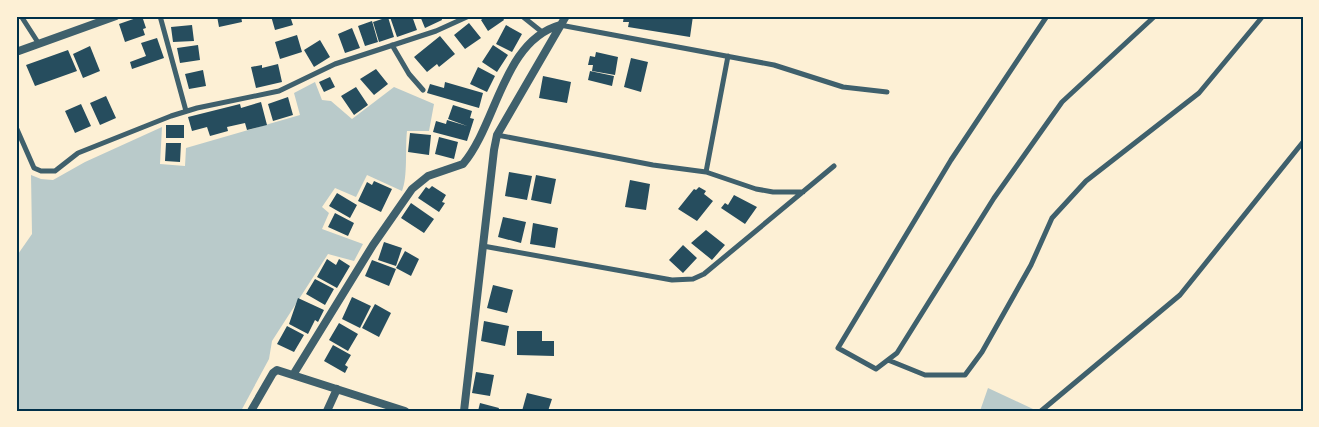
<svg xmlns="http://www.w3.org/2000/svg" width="1319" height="427" viewBox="0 0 1319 427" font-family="Ubuntu,sans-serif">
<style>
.green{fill:#b9caca}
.building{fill:#264d5e}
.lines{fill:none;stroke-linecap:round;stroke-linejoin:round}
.minor{stroke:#3f606c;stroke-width:5}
.tertiary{stroke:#3f606c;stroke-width:8}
.neatline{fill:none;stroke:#003049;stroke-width:2}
</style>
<rect width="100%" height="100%" fill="#fdf0d5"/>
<path class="green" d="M315 82 322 100 331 101 352 119 394 87 434 104 429 131H407C405 148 408 177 402 191L367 175 356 197 335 188 322 207 329 213 322 229 363 244 354 261 328 254 272 341 269 359 241 411H16V257L32 234 31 175 41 179 53 180 85 162 162 127 160 164 185 166 186 148 300 115 294 93Z
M988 388 1033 409 980 411Z"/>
<path class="building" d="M142 16 146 28 143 29 145 35 125 42 119 24Z
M217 16H241L242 22 219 27Z
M271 16H290L293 25 275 30Z
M412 16 417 30 397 37 390 17Z
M420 16H441L442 20 425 28Z
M486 16H502L504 20 488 31 481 20Z
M624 16H693L690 37 628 27 629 22H623Z
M388 17 394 37 379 42 373 22Z
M372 21 378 42 365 46 358 26Z
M469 23 481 38 465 49 454 35Z
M192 25 194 41 173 42 171 27Z
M506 25 522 34 512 52 496 44Z
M352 28 360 48 345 53 338 34Z
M297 35 302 52 280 59 275 42Z
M440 36 455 54 439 67 437 64 427 72 414 57Z
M157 38 164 58 132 69 130 62 146 56 141 43Z
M320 40 330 57 314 67 304 50Z
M198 45 200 60 180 63 177 48Z
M493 45 508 55 497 72 482 62Z
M90 46 100 71 83 78 73 54Z
M68 50 77 71 35 86 26 65Z
M596 52 618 57 615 75 592 71 593 65H588L590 56 595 57Z
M631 58 648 62 641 92 624 87Z
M278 64 282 82 256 88 251 67 262 65V68Z
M478 67 495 76 487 92 470 84Z
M376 69 388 84 374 95 360 79Z
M203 70 206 86 189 89 185 74Z
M590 71 614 76 612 86 588 80Z
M543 76 571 82 567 103 539 98Z
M330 77 335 87 324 92 319 82Z
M445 82 483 93 479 108 427 93 430 84 444 88Z
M356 87 368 105 354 115 341 96Z
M106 96 116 118 100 125 90 103Z
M288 97 293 115 273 121 268 104Z
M261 102 267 125 247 130 245 123 227 127 228 131 210 136 207 127 192 131 188 117 240 104 241 108Z
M81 104 91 126 75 133 65 111Z
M453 105 472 111 470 118 474 119 467 141 433 132 436 121 446 124 447 120 467 126 448 119Z
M166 125H184V138H166Z
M410 133 431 135 429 155 408 152Z
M439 137 458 142 454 159 435 154Z
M166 143H181L180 162 165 161Z
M509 172 532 176 527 200 505 196Z
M536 175 556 179 551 204 531 200Z
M630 180 650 184 646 210 625 207Z
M374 181 392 189 381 212 358 201 367 182 372 185Z
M432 186 446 195 442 202 445 203 439 212 418 198 426 187 429 189Z
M699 187 706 191 704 194 713 201 697 221 678 209 694 189 696 190Z
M337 193 357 205 350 218 329 206Z
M734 195 757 207 745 224 721 208 725 203 728 205Z
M411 203 434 219 424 233 401 218Z
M335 213 354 223 348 236 328 227Z
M503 217 526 222 521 243 498 237Z
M533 223 558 228 555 248 530 244Z
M706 230 725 245 712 260 691 243Z
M384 242 402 248 396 266 378 260Z
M683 245 697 258 683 273 669 260Z
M405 251 419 259 411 276 396 268Z
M327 259 336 265 339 259 350 266 337 288 317 277Z
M372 260 396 269 389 286 365 276Z
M315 279 334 289 325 305 306 294Z
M493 285 513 290 507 313 487 308Z
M352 297 371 306 360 328 342 319Z
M298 298 324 310 318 322 315 320 308 334 289 324Z
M375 304 391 313 379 337 362 328Z
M484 321 509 326 505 346 481 341Z
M339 323 358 334 348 351 329 340Z
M287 326 304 335 294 352 277 344Z
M517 331H542V341H554V356L517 355Z
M333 345 351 355 345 365 348 367 345 373 324 361Z
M476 372 494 375 490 396 472 393Z
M527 393 552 399 548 411H522Z
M480 403 499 408 498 411H478Z"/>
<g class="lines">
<path class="minor" d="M21 16 39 44
M160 16 186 111
M522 16 542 32
M1047 16 951 160 838 348 876 369 897 353 994 198 1062 102 1155 16
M560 25 774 65 843 87 887 92
M392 45 409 74 423 90
M16 127 34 168 41 171H55L78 153 171 116 197 108 279 91 335 64 436 31 469 16
M497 135 653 165 706 172 756 189 773 192H803
M706 172 728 56
M483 246 672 280 693 279 704 274 834 166
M888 360 925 375H965L982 352 1031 265 1052 218 1086 181 1199 93 1263 16
M1041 411 1180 295 1303 142"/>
<path class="tertiary" d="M16 52 116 16
M293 375 373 245 412 189 428 176 463 164C497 124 503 41 560 25
M251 411 273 373 277 370 405 411
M327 411 337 389
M464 411 494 150 497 135 566 16"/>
</g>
<rect width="1319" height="427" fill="none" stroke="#fdf0d5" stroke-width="35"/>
<rect x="18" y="18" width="1284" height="392" class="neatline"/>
</svg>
